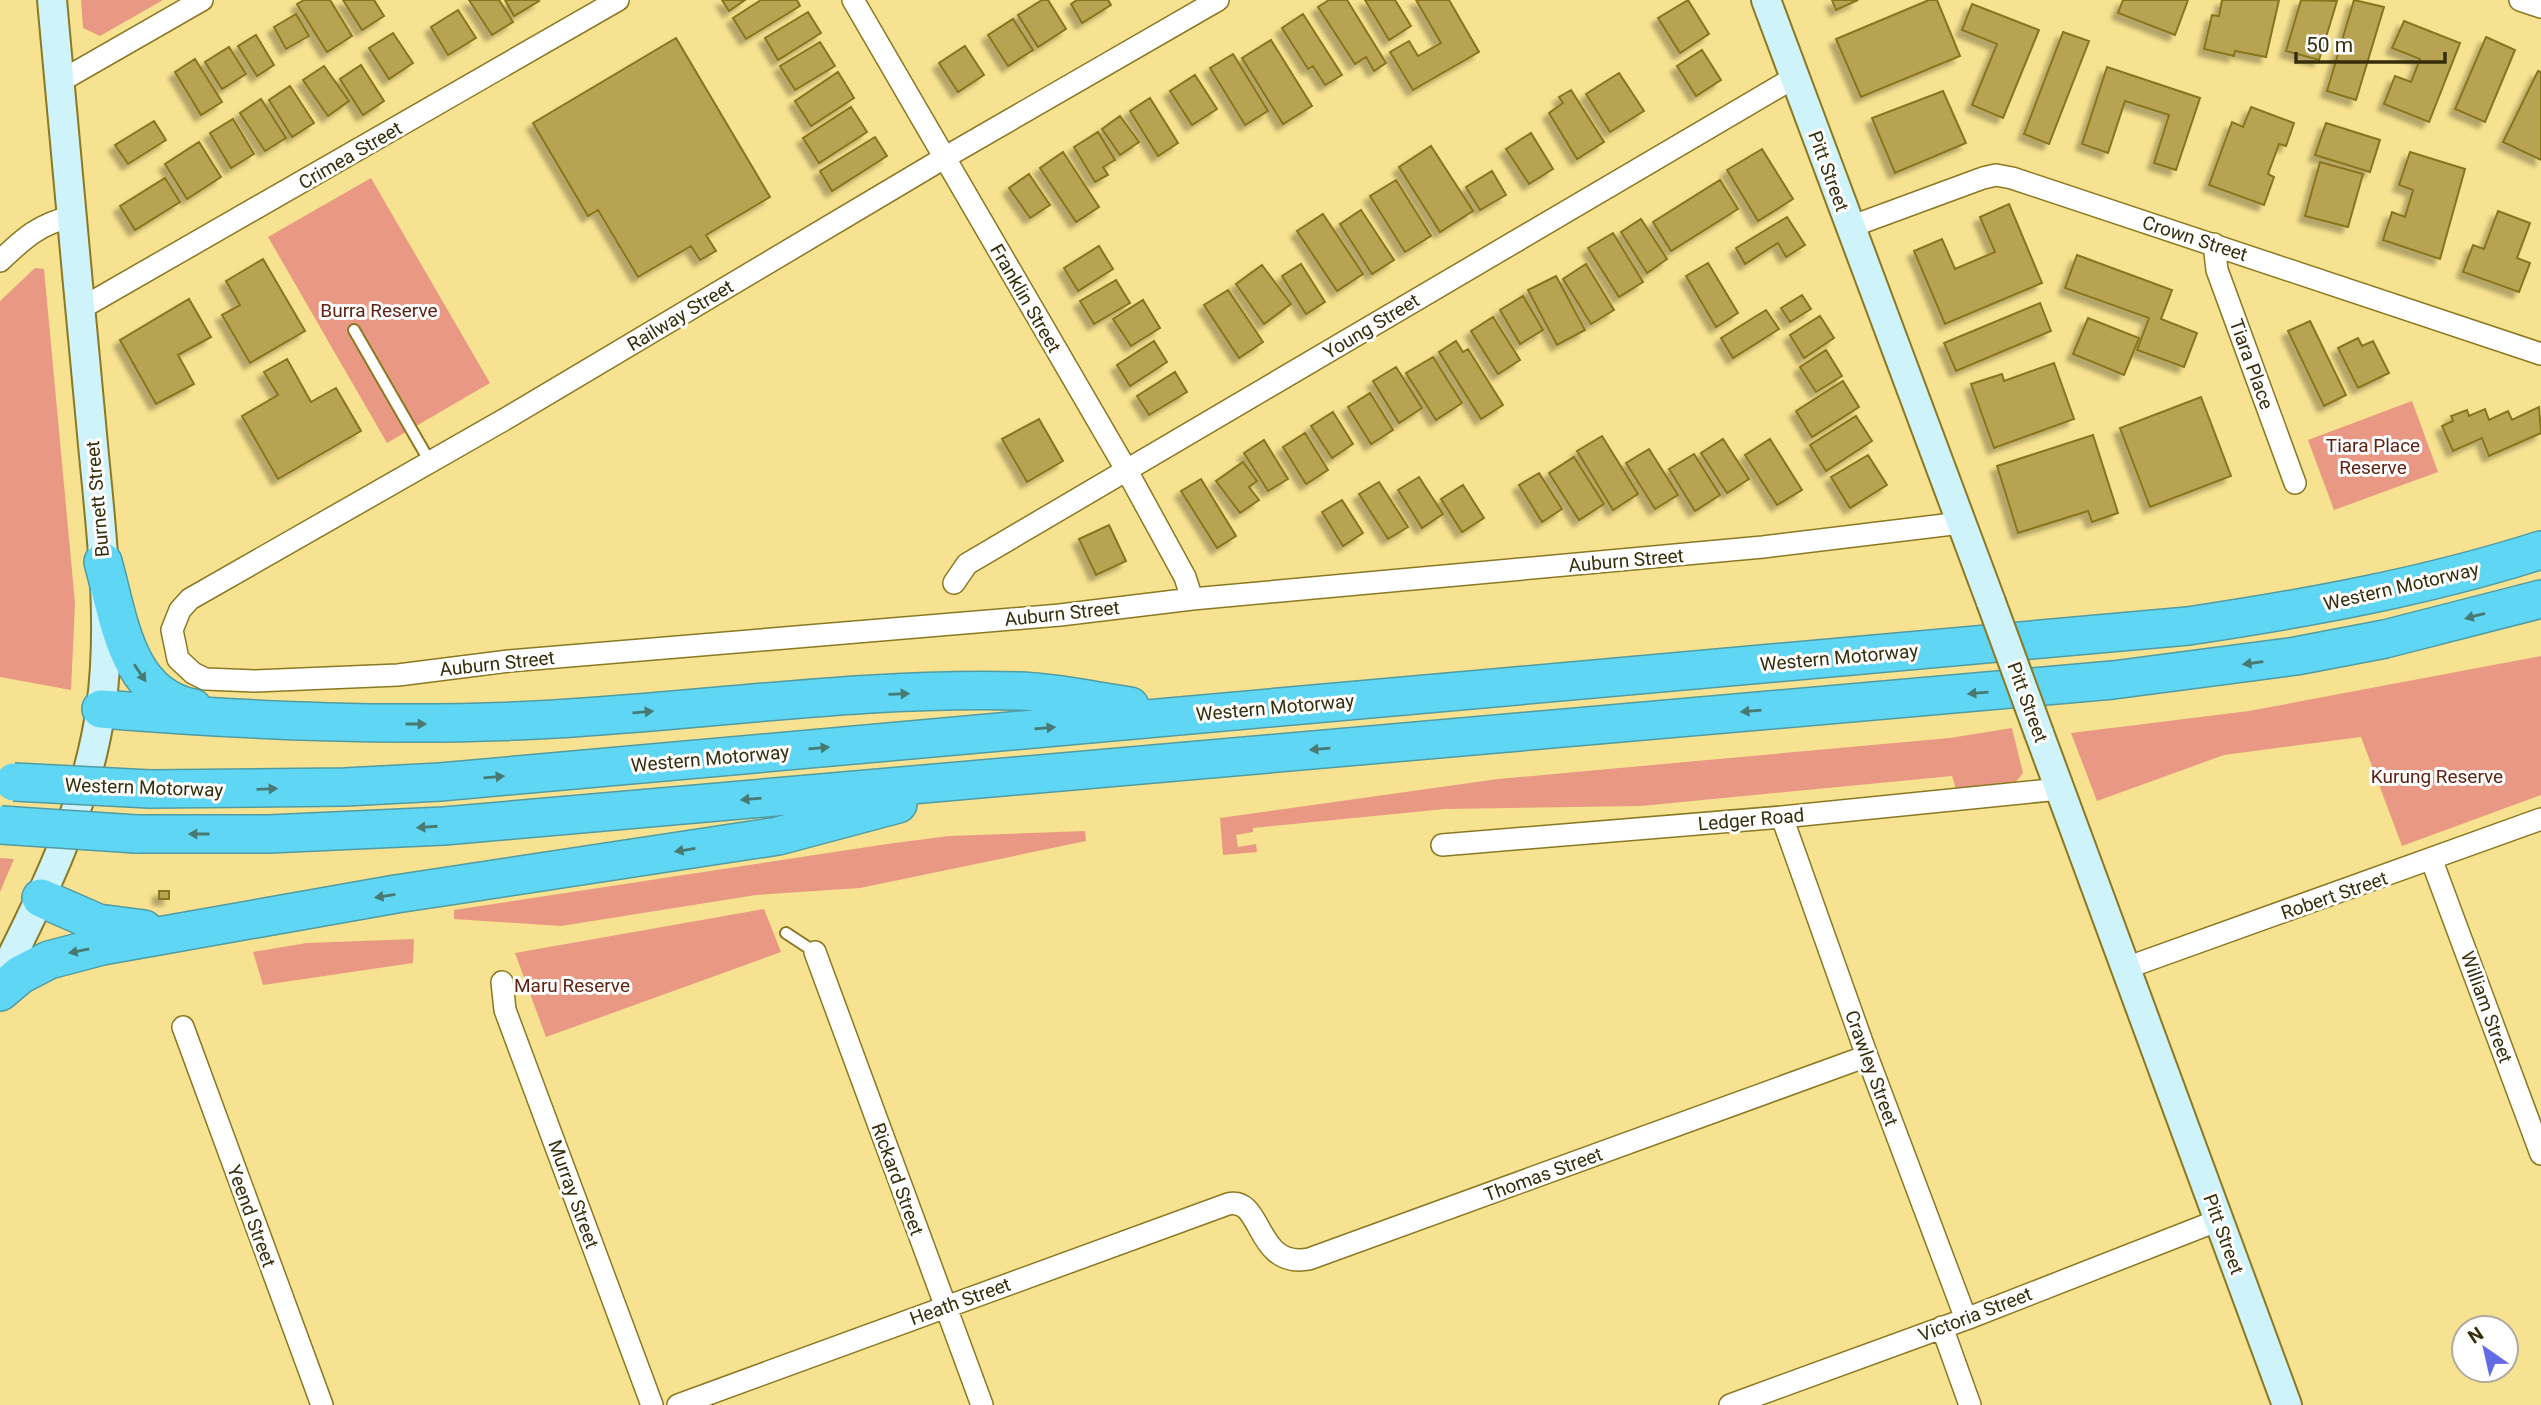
<svg xmlns="http://www.w3.org/2000/svg" width="2541" height="1405" viewBox="0 0 2541 1405" font-family="Roboto,sans-serif">
<style>
.green{fill:#e99983}
.building{fill:#b7a351;stroke:#88741d;stroke-width:2;filter:url(#shadow)}
.lines{fill:none;stroke-linecap:round;stroke-linejoin:round}
.lane-casing{stroke:#8b7822;stroke-width:14}
.street-casing{stroke:#8b7822;stroke-width:24}
.secondary-casing{stroke:#8b7822;stroke-width:32}
.highway-casing{stroke:#519ba2;stroke-width:40}
.lane{stroke:#fff;stroke-width:10}
.street{stroke:#fff;stroke-width:21}
.secondary{stroke:#cff3fb;stroke-width:28}
.highway{stroke:#5fd6f3;stroke-width:37}
.secondary-bridge-casing{stroke:#8b7822;stroke-width:32;stroke-linecap:butt}
.highway-bridge-casing{stroke:#519ba2;stroke-width:40;stroke-linecap:butt}
.secondary-bridge{stroke:#cff3fb;stroke-width:28}
.highway-bridge{stroke:#5fd6f3;stroke-width:37}
.oneway{fill:#487a73}
.labels{text-anchor:middle;stroke-width:6;stroke-linejoin:round;paint-order:stroke}
.street-label{font-size:19px;fill:#362e0b;stroke:#fff}
.park-label{font-size:19px;fill:#5f2212;stroke:#fff}
</style>
<defs>
<filter id="shadow"><feDropShadow dx="-6" dy="6" stdDeviation="2" flood-color="#0004"/></filter>
</defs>
<rect width="100%" height="100%" fill="#f6e290"/>
<path class="green" d="M81 0H163L100 36 83 28Z
M371 178 490 383 387 443 268 237Z
M35 268 44 269 75 603 71 690 0 677V301Z
M2412 401 2438 472 2334 510 2308 440Z
M2541 656V795L2402 846 2361 737 2224 755 2097 801 2071 733 2249 711Z
M2012 728 2023 773 2015 783 2008 784 1956 789 1952 776 1641 806 1445 809 1253 828V832L1236 835 1238 847 1256 844 1257 852 1223 855 1220 818 1498 779 1950 738Z
M1085 831 1086 841 860 888 756 895 561 926 454 919V910L887 844 949 836Z
M0 858 14 859 0 892Z
M764 909 781 952 546 1037 515 953Z
M414 939 413 963 263 985 253 952 307 943Z"/>
<path class="building" d="M304 0H330L352 36 327 52 297 4Z
M343 0H374L384 16 362 30Z
M469 0H499L513 22 492 35Z
M505 0H538L539 1 514 16Z
M722 0H745L729 11Z
M761 0H797L800 6 746 39 733 18Z
M1042 0H1048L1066 29 1038 47 1018 15Z
M1077 0H1108L1111 5 1082 23 1071 4Z
M1329 0H1347L1386 63 1374 71 1366 57 1355 64 1318 7Z
M1365 0H1395L1411 26 1389 40Z
M1416 0H1449L1479 52 1413 90 1390 52 1409 41 1418 56 1441 43Z
M1688 0 1709 34 1680 53 1658 18Z
M1832 0H1858L1836 10Z
M1929 0H1937L1960 56 1861 97 1836 39Z
M2123 0H2188L2175 35 2118 13Z
M2222 0H2279L2266 57 2235 51 2234 56 2204 49 2212 15 2219 16Z
M2301 0 2337 1 2319 60 2286 51Z
M2354 0 2384 7 2356 100 2327 91Z
M1972 4 2039 30 2003 118 1972 105 1997 44 1962 30Z
M458 10 476 38 448 55 431 27Z
M808 12 821 33 778 60 765 38Z
M296 14 309 36 286 49 274 27Z
M1303 14 1342 75 1325 85 1313 66 1308 69 1282 28Z
M1013 19 1033 50 1008 66 988 35Z
M2404 21 2460 43 2429 122 2384 104 2395 76 2411 82 2420 59 2392 48Z
M2063 32 2089 41 2049 144 2024 134Z
M393 33 413 63 389 79 369 48Z
M256 35 274 65 257 76 238 46Z
M2486 37 2515 50 2485 122 2455 109Z
M676 38 770 197 706 235 716 251 700 260 691 246 638 277 598 210 588 216 533 123Z
M1271 40 1312 106 1283 124 1242 58Z
M820 42 835 66 795 90 780 66Z
M965 46 984 75 958 92 939 63Z
M229 47 246 74 222 89 205 62Z
M1702 50 1721 80 1696 96 1677 66Z
M1233 54 1268 111 1245 125 1210 68Z
M195 59 222 102 201 115 175 72Z
M361 65 384 101 363 115 340 79Z
M324 66 349 101 328 116 303 80Z
M2107 67 2200 98 2176 170 2154 163 2169 115 2125 101 2108 153 2082 144Z
M2538 71 2541 72V160L2503 142Z
M838 72 854 98 811 126 795 101Z
M1619 73 1644 111 1610 132 1586 94Z
M1195 75 1217 109 1192 125 1170 91Z
M290 86 314 123 292 137 269 100Z
M1571 90 1604 142 1577 159 1549 113 1563 103 1559 97Z
M1943 91 1966 143 1895 173 1872 118Z
M1150 98 1178 143 1158 156 1130 111Z
M261 99 286 138 265 151 240 113Z
M851 107 867 132 819 163 803 138Z
M2251 107 2294 123 2286 146 2279 144 2268 174 2274 177 2264 205 2209 185 2232 122 2243 127Z
M1120 116 1139 142 1120 155 1102 129Z
M233 119 254 154 231 168 210 133Z
M154 121 166 140 128 164 115 145Z
M2326 123 2380 140 2370 172 2315 155Z
M1098 132 1115 160 1103 167 1108 175 1095 182 1074 147Z
M1531 133 1553 169 1529 184 1506 149Z
M875 137 887 156 832 191 820 171Z
M199 142 221 177 187 199 165 164Z
M1431 146 1473 211 1440 232 1399 167Z
M1762 149 1793 199 1758 221 1727 170Z
M1063 152 1099 207 1076 222 1040 168Z
M2410 152 2465 169 2440 259 2383 240 2392 212 2405 217 2413 190 2399 185Z
M2320 162 2363 174 2348 227 2305 216Z
M1492 171 1506 195 1480 210 1466 187Z
M1029 174 1050 205 1030 218 1009 188Z
M165 178 180 202 135 230 120 206Z
M1396 180 1431 236 1405 252 1370 196Z
M1720 180 1738 209 1671 251 1653 222Z
M2009 204 2042 283 1945 324 1914 251 1942 239 1955 269 1995 252 1980 217Z
M1361 210 1394 260 1372 274 1340 224Z
M2498 211 2530 223 2517 258 2530 263 2519 292 2463 272 2473 245 2484 249Z
M1323 214 1363 274 1337 291 1297 231Z
M1787 217 1805 245 1786 257 1778 243 1745 264 1736 248Z
M1641 219 1667 259 1647 273 1621 232Z
M1613 233 1643 282 1619 297 1588 248Z
M1099 246 1113 269 1078 291 1064 268Z
M2077 255 2172 290 2161 319 2197 333 2184 367 2137 350 2149 318 2065 288Z
M263 259 305 331 250 363 222 315 240 305 226 281Z
M1708 263 1738 313 1716 327 1686 276Z
M1301 264 1325 302 1306 314 1282 276Z
M1586 264 1614 310 1591 324 1563 279Z
M1262 265 1291 304 1264 324 1236 284Z
M1556 276 1585 330 1557 345 1528 290Z
M1116 280 1130 303 1094 324 1080 301Z
M1228 290 1263 342 1239 358 1204 305Z
M1802 295 1811 309 1790 322 1781 308Z
M1523 296 1543 330 1520 344 1500 310Z
M189 299 211 337 178 355 194 384 156 404 120 340Z
M1143 300 1160 328 1131 346 1113 319Z
M2040 303 2051 331 1956 371 1944 343Z
M1766 310 1779 329 1733 358 1721 338Z
M1820 316 1834 338 1804 358 1790 335Z
M1493 317 1520 360 1498 374 1471 331Z
M2088 318 2139 338 2124 375 2073 354Z
M2310 321 2346 395 2324 406 2288 331Z
M2358 338 2362 346 2373 341 2389 373 2358 388 2338 348Z
M1154 341 1167 362 1130 386 1117 365Z
M1456 341 1463 352 1468 349 1503 405 1481 419 1439 352Z
M1826 350 1842 376 1816 392 1800 367Z
M1433 357 1462 403 1436 420 1406 373Z
M287 359 311 402 336 388 361 431 278 479 242 416 278 395 264 372Z
M2054 363 2074 419 1994 448 1971 384 2002 374 2004 381Z
M1396 367 1422 408 1399 423 1373 381Z
M1175 372 1187 392 1149 415 1137 396Z
M1843 381 1859 407 1812 437 1796 411Z
M1370 393 1393 430 1371 444 1348 407Z
M2201 397 2231 476 2150 507 2120 428Z
M2539 407 2541 433 2489 456 2482 438 2453 451 2442 426 2453 421 2451 416 2467 410 2469 416 2485 409 2489 420 2508 411 2512 420Z
M1333 412 1353 444 1332 458 1311 426Z
M1856 416 1872 441 1826 471 1810 445Z
M1039 419 1063 461 1027 482 1002 439Z
M1305 433 1328 470 1306 484 1283 447Z
M2093 435 2118 513 2092 522 2088 511 2018 533 1997 466Z
M1602 436 1638 494 1613 510 1577 451Z
M1723 439 1749 479 1727 493 1701 453Z
M1770 439 1802 490 1777 505 1745 455Z
M1264 440 1288 479 1268 491 1244 453Z
M1649 449 1678 495 1655 509 1626 463Z
M1694 454 1720 495 1695 511 1669 469Z
M1868 455 1887 485 1850 508 1831 477Z
M1574 457 1604 504 1579 520 1549 473Z
M1243 462 1257 481 1249 487 1259 500 1240 513 1216 481Z
M1539 473 1562 509 1542 522 1519 485Z
M1419 477 1443 514 1422 528 1398 490Z
M1201 479 1236 536 1217 548 1181 491Z
M1379 482 1408 527 1388 539 1359 494Z
M1463 485 1484 518 1462 532 1441 499Z
M1342 500 1363 533 1343 546 1322 512Z
M1109 525 1126 561 1096 575 1079 539Z
M159 891H169V899H159Z"/>
<g class="lines">
<g class="lane-casing">
<path id="lane" d="M354 330 430 462
M786 933 815 952"/>
</g>
<g class="street-casing">
<path id="street" d="M853 0 1127 471 1185 577 1192 599
M1218 0 944 158 507 418 190 599 180 610 172 630 178 659 193 673 205 679 255 681 398 675 509 661 1060 615 1192 599 1763 547 1961 523
M2520 0 2541 7
M59 82 202 0
M1850 227 1983 178 1996 175 2012 178 2541 354
M2214 244 2217 270 2295 483
M0 261C23 239 40 223 72 217
M80 309 618 0
M954 583 967 564 1795 77
M1782 817 1867 1056 1966 1319
M1442 845 1782 817 2060 789
M2432 861 2541 1154
M815 952 982 1405
M2126 968 2541 819
M502 982 505 1010 652 1405
M183 1027 322 1405
M1942 1327 1970 1405
M678 1405 1228 1204C1264 1196 1254 1269 1309 1259L1867 1056
M1730 1405 1966 1319 2219 1220"/>
</g>
<g class="secondary-casing">
<path id="secondary" d="M1766 0 1991 602
M2039 733 2287 1405
M0 980C44 893 87 806 101 708 114 614 99 516 91 423 78 282 64 141 52 0"/>
</g>
<g class="highway-casing">
<path id="highway" d="M103 562C119 618 126 695 193 708
M101 709C252 721 403 728 555 719 710 710 864 687 1019 691 1056 692 1094 701 1130 706
M150 789 345 787 440 782 2188 626C2308 608 2425 587 2541 550
M136 834H269L444 826 2113 680 2296 656 2385 639 2541 599
M41 898 98 923 144 929
M0 992 20 975 49 960 102 946 396 894 778 836 898 804"/>
</g>
<use href="#lane" class="lane"/>
<use href="#street" class="street"/>
<use href="#secondary" class="secondary"/>
<use href="#highway" class="highway"/>
<g class="secondary-bridge-casing">
<path id="secondary-bridge" d="M1991 602 2039 733"/>
</g>
<g class="highway-bridge-casing">
<path id="highway-bridge" d="M14 782 150 789
M1 825 136 834"/>
</g>
<use href="#secondary-bridge" class="secondary-bridge"/>
<use href="#highway-bridge" class="highway-bridge"/>
</g>
<defs><path id="oneway-solid" d="M-6-.8H1V-3.2L6.5 0L1 3.2V.8H-6Z" transform="scale(1.75)"/></defs>
<g class="oneway">
<use href="#oneway-solid" transform="translate(2475 616) rotate(165)"/>
<use href="#oneway-solid" transform="translate(2253 663) rotate(172)"/>
<use href="#oneway-solid" transform="translate(140 673) rotate(56)"/>
<use href="#oneway-solid" transform="translate(1978 693) rotate(175)"/>
<use href="#oneway-solid" transform="translate(899 694) rotate(-2)"/>
<use href="#oneway-solid" transform="translate(1751 711) rotate(175)"/>
<use href="#oneway-solid" transform="translate(643 712) rotate(-5)"/>
<use href="#oneway-solid" transform="translate(416 724)"/>
<use href="#oneway-solid" transform="translate(1045 728) rotate(-5)"/>
<use href="#oneway-solid" transform="translate(819 748) rotate(-5)"/>
<use href="#oneway-solid" transform="translate(1320 749) rotate(175)"/>
<use href="#oneway-solid" transform="translate(494 777) rotate(-5)"/>
<use href="#oneway-solid" transform="translate(267 789) rotate(-2)"/>
<use href="#oneway-solid" transform="translate(751 799) rotate(175)"/>
<use href="#oneway-solid" transform="translate(427 827) rotate(176)"/>
<use href="#oneway-solid" transform="translate(199 834) rotate(-180)"/>
<use href="#oneway-solid" transform="translate(685 850) rotate(171)"/>
<use href="#oneway-solid" transform="translate(385 896) rotate(171)"/>
<use href="#oneway-solid" transform="translate(79 951) rotate(168)"/>
</g>
<g class="labels">
<g class="street-label">
<text transform="translate(350 155) rotate(-30)" y="7">Crimea Street</text>
<text transform="translate(1829 171) rotate(70)" y="7">Pitt Street</text>
<text transform="translate(2195 238) rotate(18)" y="7">Crown Street</text>
<text transform="translate(1026 298) rotate(60)" y="7">Franklin Street</text>
<text transform="translate(680 315) rotate(-31)" y="7">Railway Street</text>
<text transform="translate(1371 326) rotate(-31)" y="7">Young Street</text>
<text transform="translate(2252 364) rotate(70)" y="7">Tiara Place</text>
<text transform="translate(97 499) rotate(-95)" y="7">Burnett Street</text>
<text transform="translate(1626 560) rotate(-5)" y="7">Auburn Street</text>
<text transform="translate(2401 586) rotate(-13)" y="7">Western Motorway</text>
<text transform="translate(1062 613) rotate(-6)" y="7">Auburn Street</text>
<text transform="translate(1839 657) rotate(-5)" y="7">Western Motorway</text>
<text transform="translate(497 663) rotate(-6)" y="7">Auburn Street</text>
<text transform="translate(2028 702) rotate(70)" y="7">Pitt Street</text>
<text transform="translate(1275 707) rotate(-5)" y="7">Western Motorway</text>
<text transform="translate(710 758) rotate(-5)" y="7">Western Motorway</text>
<text transform="translate(144 787) rotate(2)" y="7">Western Motorway</text>
<text transform="translate(1751 819) rotate(-5)" y="7">Ledger Road</text>
<text transform="translate(2334 895) rotate(-19)" y="7">Robert Street</text>
<text transform="translate(2487 1007) rotate(70)" y="7">William Street</text>
<text transform="translate(1872 1068) rotate(70)" y="7">Crawley Street</text>
<text transform="translate(1543 1174) rotate(-20)" y="7">Thomas Street</text>
<text transform="translate(898 1179) rotate(70)" y="7">Rickard Street</text>
<text transform="translate(574 1194) rotate(70)" y="7">Murray Street</text>
<text transform="translate(252 1216) rotate(70)" y="7">Yeend Street</text>
<text transform="translate(2224 1234) rotate(70)" y="7">Pitt Street</text>
<text transform="translate(960 1301) rotate(-20)" y="7">Heath Street</text>
<text transform="translate(1975 1314) rotate(-21)" y="7">Victoria Street</text>
</g>
<g class="park-label">
<text x="379" y="317">Burra Reserve</text>
<text x="2373" y="452">Tiara Place<tspan x="2373" dy="22">Reserve</tspan></text>
<text x="2437" y="783">Kurung Reserve</text>
<text x="572" y="992">Maru Reserve</text>
</g>
</g>
<g transform="translate(2485 1349) rotate(326)"><circle r="33" fill="#ffffff" stroke="#afab9d" stroke-width="2"/>
<path d="M0-5L12 26L0 18L-12 26Z" fill="#626be4"/>
<text y="-10" font-size="19" font-weight="bold" text-anchor="middle" fill="#362e0b">N</text>
</g>
<path d="M2296 52v10h149v-10" fill="none" stroke="#362e0b" stroke-width="3.5"/>
<text x="2306" y="52" font-size="21" fill="#362e0b" stroke="#ffffff" stroke-width="5" paint-order="stroke">50 m</text>
</svg>
